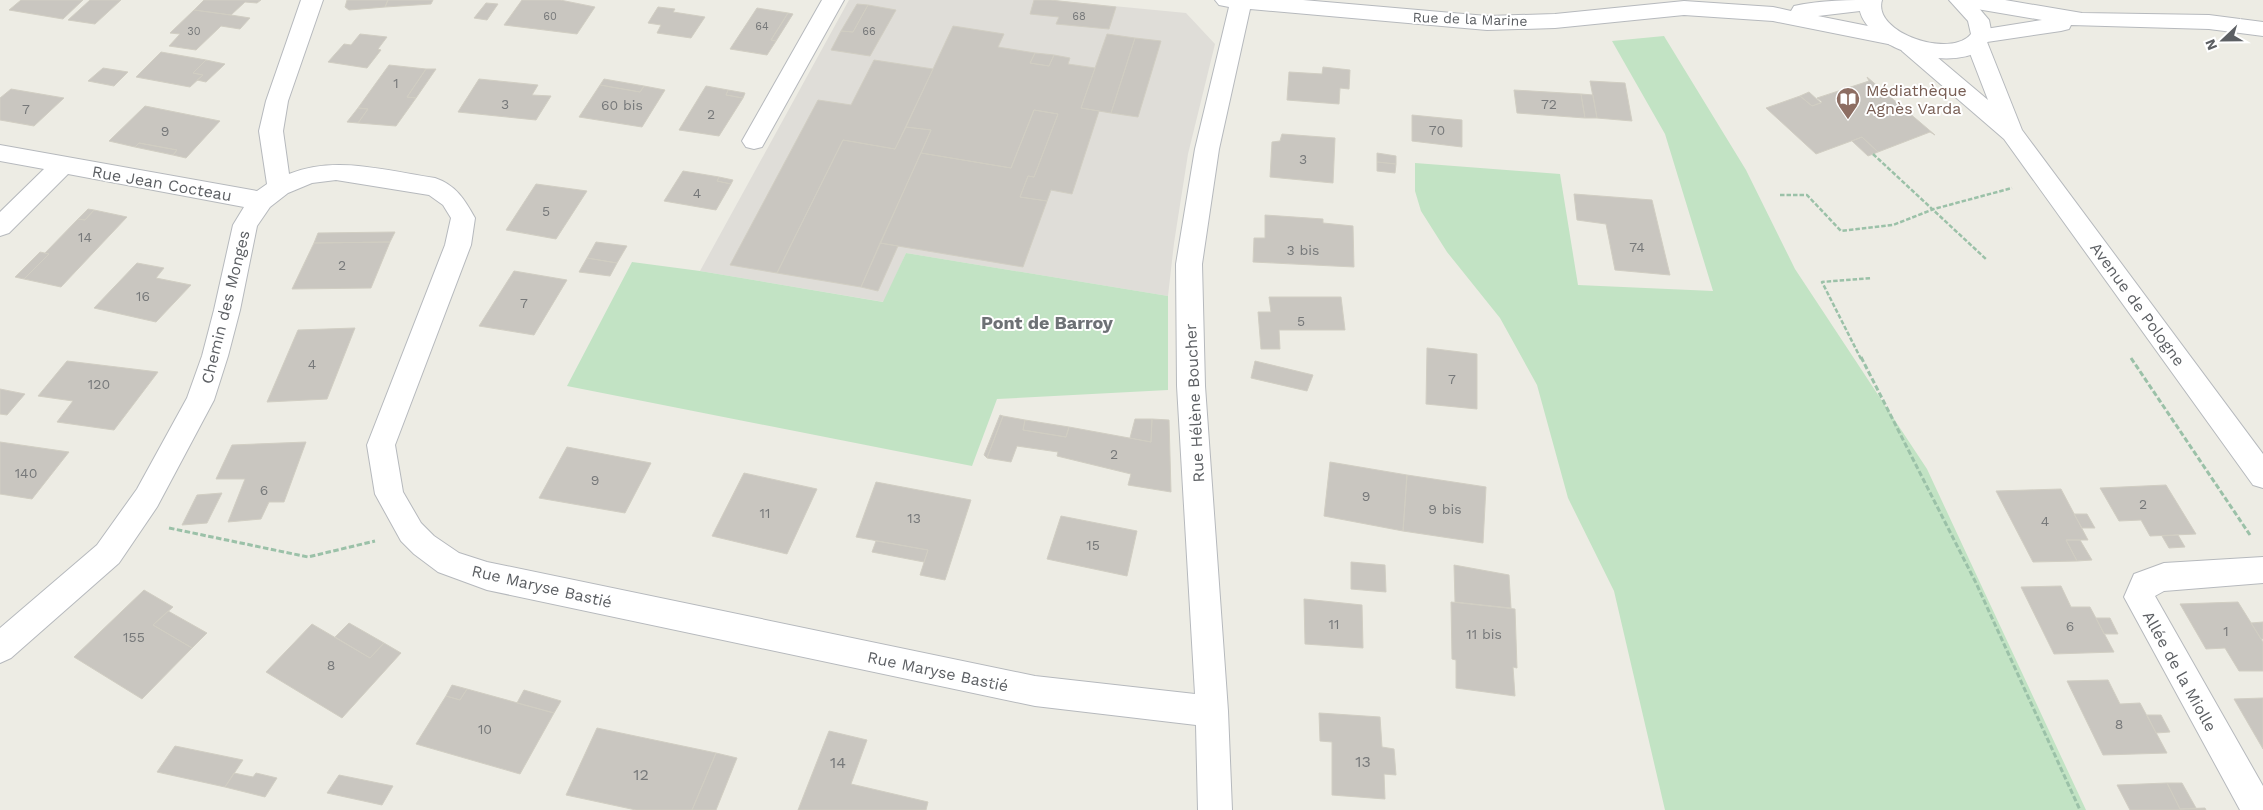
<svg xmlns="http://www.w3.org/2000/svg" width="2263" height="810" viewBox="0 0 2263 810" font-family="'Work Sans',sans-serif">
<style>
.industrial{fill:#dfddd8}
.green{fill:#c2e3c4}
.building{fill:#c9c6c0;stroke:#d1cec3}
.lines{fill:none;stroke-linecap:round;stroke-linejoin:round}
.minor-casing{stroke:#b6b9bd;stroke-width:2}
.tertiary-casing{stroke:#b6b9bd;stroke-width:2}
.path-far1{stroke:#9bc1a8;stroke-width:2.5;stroke-dasharray:4.5 2;stroke-linecap:butt}
.path{stroke:#9bc1a8;stroke-width:3;stroke-dasharray:5.5 2.5;stroke-linecap:butt}
.minor{fill:#fff;fill-rule:evenodd}
.tertiary{fill:#fff;fill-rule:evenodd}
.labels{text-anchor:middle;stroke-width:4;stroke-linejoin:round;paint-order:stroke}
.far-number-label{font-size:11px;fill:#77797a}
.far-street-label{font-size:14px;fill:#5c5f63;stroke:#fff}
.number-label{font-size:14px;fill:#77797a}
.education-label{font-size:16px;fill:#785e54;stroke:#fff;text-anchor:start}
.street-label{font-size:16px;fill:#5c5f63;stroke:#fff}
.near-number-label{font-size:16px;fill:#77797a}
.neighbourhood-label{font-size:18px;font-weight:bold;fill:#6d7175;stroke:#fff}
</style>
<rect width="100%" height="100%" fill="#edece4"/>
<path class="industrial" d="M849 0H1051L1186 13 1215 44 1188 154 1174 243 1168 296 906 253 884 302 700 271Z"/>
<path class="green" d="M1664 36 1746 170 1795 269 1927 469 2086 810H1665L1614 591 1568 498 1537 385 1500 318 1447 252 1421 211 1415 191V163L1560 174 1578 285 1713 291 1665 134 1612 41Z
M906 253 1168 296V390L997 399 972 466 567 386 632 262 700 271 883 302Z"/>
<path class="building" d="M21 0H83L63 19 9 10Z
M90 0H121L95 24 68 20Z
M204 0H261L257 3 245 2 231 15 194 10Z
M347 0H388L385 7 349 10 345 7Z
M388 0H433L431 4 385 7Z
M522 0H560L595 7 577 34 504 25Z
M1034 0H1050L1116 7 1109 29 1056 24 1059 17 1030 14Z
M486 3 498 4 487 20 474 18Z
M857 4 868 5 853 32 841 31Z
M868 5 896 10 870 56 831 50 841 31 853 32Z
M658 7 675 9 673 12 705 17 691 38 657 33 661 25 648 23Z
M757 8 788 13 771 40 776 41 767 55 730 49Z
M194 10 231 15 250 18 240 29 221 26 196 50 169 46 180 34 170 33Z
M788 13 793 14 776 41 771 40Z
M953 26 1004 34 998 47 1035 53 1030 63 1049 66 1054 55 1070 58 1068 64 1095 68 1081 108 1099 111 1072 194 1051 190 1047 201 1020 197 1028 176 1034 177 1058 114 1034 110 1011 168 921 153 931 130 906 127Z
M360 34 387 37 378 49 381 50 367 68 328 62 344 44 351 45Z
M1107 34 1135 38 1111 113 1081 108Z
M1135 38 1161 41 1138 117 1111 113Z
M161 52 206 60 193 73 203 75 190 87 136 77Z
M1035 53 1054 55 1049 66 1030 63Z
M206 60 225 64 206 82 197 80 203 75 193 73Z
M874 60 933 69 895 149 843 140 777 273 730 265 818 100 851 105Z
M389 65 426 69 407 97 416 98 396 126 358 123 368 109 358 108Z
M1323 67 1350 70 1349 89 1340 88 1339 104 1287 100 1289 72 1322 74Z
M103 68 128 72 114 86 88 81Z
M426 69H436L416 98 407 97Z
M1867 77 1935 135 1930 132 1878 152 1862 137 1816 154 1766 108 1800 96 1812 106 1822 102 1817 98 1869 81Z
M479 79 538 85 532 95 551 96 536 120 458 112Z
M604 79 644 86 640 92 600 85Z
M1590 81 1625 83 1632 121 1597 118Z
M600 85 640 92 644 86 665 90 642 127 579 117Z
M706 86 728 90 726 95 743 98 719 136 679 130Z
M11 89 64 98 34 126 0 120V98Z
M728 90 745 93 743 98 726 95Z
M1514 90 1581 94 1585 118 1517 113Z
M1809 92 1821 103 1812 106 1800 96Z
M1581 94 1593 95 1597 118H1585Z
M145 106 220 121 186 158 173 155 177 150 139 143 135 147 109 141Z
M358 108 368 109 358 123 347 122Z
M1034 110 1058 114 1034 177 1028 176 1020 197 1047 201 1023 267 880 243 921 153 1011 168Z
M1412 115 1462 120V147L1412 141Z
M906 127 931 130 861 287 777 273 843 140 895 149Z
M1282 134 1335 138 1333 183 1270 177 1272 142 1280 141Z
M1862 137 1878 152 1868 156 1852 141Z
M139 143 177 150 173 155 135 147Z
M1377 153 1396 156V164L1377 162Z
M1377 162 1396 164 1395 173 1377 171Z
M683 171 719 177 717 181 731 184 716 210 664 201Z
M719 177 733 180 731 184 717 181Z
M536 184 587 191 556 239 506 230Z
M1574 194 1652 200 1670 275 1615 270 1606 224 1577 220Z
M88 209 94 210 85 220 78 219Z
M94 210 127 217 61 287 24 279 49 254 45 253 78 219 85 220Z
M1265 215 1323 219V223L1353 226 1354 267 1253 262 1254 238H1265Z
M395 232 390 242 314 243 318 233Z
M390 242 371 288 292 289 314 243Z
M596 242 627 246 617 263 587 258Z
M880 243 898 246 878 291 861 287Z
M40 252 49 254 24 279 15 277Z
M587 258 617 263 610 276 579 272Z
M137 263 164 268 156 278 191 285 156 322 94 308Z
M514 271 567 280 534 335 479 326Z
M1269 297H1341L1345 330H1279L1280 349H1261L1258 312H1271Z
M355 328 327 399 267 402 298 330Z
M1427 348 1477 354V409L1426 404Z
M67 361 158 372 114 430 57 422 73 401 38 396Z
M1255 361 1313 375 1307 391 1251 378Z
M0 389 25 394 7 415 0 414Z
M1000 415 1003 416 987 458 984 455Z
M1003 416 1025 420 1023 430 1066 437 1069 427 1151 442 1152 419 1169 420 1171 492 1128 485 1131 474 1057 456 1058 452 1017 446 1011 462 987 458Z
M1135 419H1152L1151 442 1130 438Z
M1025 420 1069 427 1066 437 1023 430Z
M0 442 69 452 32 499 0 494Z
M306 442 284 502H269L261 519 228 522 245 479H216L232 445Z
M567 447 651 463 625 513 539 498Z
M1330 462 1407 475 1403 531 1324 516Z
M744 473 817 489 787 554 712 536Z
M1407 475 1486 487 1483 543 1403 531Z
M876 482 971 500 945 580 920 575 928 550 856 537Z
M2166 485 2196 534 2150 536 2141 520 2119 521 2100 488Z
M2061 489 2088 540H2066L2077 561 2033 562 1996 491Z
M222 493 207 523 182 525 197 495Z
M2074 514H2087L2095 528H2082Z
M1061 516 1137 531 1127 576 1047 559Z
M2178 535 2185 547 2169 548 2162 536Z
M2066 540H2080L2092 560 2077 561Z
M876 541 928 550 924 562 872 552Z
M1351 562 1385 565 1386 592 1351 589Z
M1454 565 1509 575 1511 608 1455 602Z
M2061 586 2071 607H2090L2114 652 2054 654 2021 587Z
M144 590 173 607 153 625 192 648 142 699 74 657Z
M1304 599 1362 605 1363 648 1305 644Z
M1451 602 1515 609 1517 668 1513 667 1515 696 1456 688V660L1452 659Z
M2238 602 2263 642V671H2239L2225 648 2206 649 2180 604Z
M168 611 207 633 192 648 153 625Z
M2096 618H2110L2118 634H2104Z
M2263 622V639H2261L2251 623Z
M349 623 384 643 370 658 335 637Z
M312 624 370 658 384 643 401 653 342 718 266 672Z
M2108 680 2120 704 2140 703 2167 753 2103 755 2067 681Z
M452 685 467 689 460 700 446 696Z
M467 689 554 713 520 774 416 744 446 696 460 700Z
M524 690 561 701 554 713 517 703Z
M2263 698V749L2234 699Z
M1319 713 1380 717 1382 747 1394 749 1396 775 1384 774 1385 799 1332 795V742L1320 741Z
M2147 715H2161L2170 732 2156 733Z
M597 728 716 753 692 810H636L566 795Z
M829 731 867 740 851 784 928 802 926 810H798Z
M175 746 243 760 225 787 157 772Z
M716 753 737 758 716 810H692Z
M234 773 253 777 256 773 277 778 265 797 225 787Z
M339 775 393 786 382 805 327 793Z
M2167 783H2182L2196 808 2180 809Z
M2167 783 2180 809 2205 808 2206 810H2130L2117 785Z"/>
<g class="lines">
<g class="minor-casing">
<path id="minor" d="M301 0H323L288 101 283 131 289 174C336 155 387 171 435 178 456 185 465 200 475 218L471 245 395 445 403 492 421 523 434 536 459 553 487 562 1035 676 1195 694 1177 386 1176 264 1195 149 1229 7 1219 5 1215 0H1303L1487 16 1555 14 1684 1 1773 7 1791 11 1794 6C1821 0 1850 0 1877 0L1880 4 1877 9 1818 16 1893 31 1901 33 1904 38 1901 43 1893 45 1773 21 1684 15 1555 28 1487 30 1250 9 1219 149 1202 264 1205 386 1228 711 1232 810H1198L1196 725 1035 706 487 590 438 572 414 554 401 541 375 494 367 445 445 245 451 218 443 205 429 195 336 180 312 183 288 193 270 207 257 226 240 310 228 356 214 400 157 507 119 563 11 658 0 663V628L97 545 137 489 187 398 202 356 214 310 233 225 244 207 68 174 9 233 0 236V212L44 169 0 161V145L257 191 267 184 259 131 266 101Z
M822 0H844L762 147 754 149 746 147 742 141Z
M1954 0H2005L2082 13 2209 15 2263 22V36L2209 29 2071 25 2069 29 2061 31 1987 42 2022 130 2263 454V488L2253 485 2004 139 1902 51 1899 46 1902 41 1910 39 1918 41 1988 100 1966 43 1973 31 2042 20 1965 7 1958 5Z
M2263 557V583L2164 591 2155 596 2263 786V810H2240L2124 597 2134 574 2164 563Z"/>
</g>
<g class="tertiary-casing">
<path id="tertiary" d="M1860 0H1882C1872 33 1951 59 1971 34L1968 21 1949 0H1972L1989 20 1992 35C1989 39 1985 47 1981 50 1957 66 1906 57 1884 41 1880 38 1876 34 1872 31 1864 22 1857 12 1860 0Z"/>
</g>
<path class="path-far1" d="M1873 154 1987 260
M1780 195H1807L1841 231 1893 225 1934 209 2012 188
M1861 359 1822 282 1872 278"/>
<path class="path" d="M1861 357 1976 583 2080 810
M2131 358 2250 535
M169 528 308 557 375 541"/>
<use href="#minor" class="minor"/>
<use href="#tertiary" class="tertiary"/>
</g>
<defs>
<g id="library-pin" transform="scale(1.25)"><path d="M0 17L-7.5 6A9.5 9.5 0 1 1 7.5 6Z" fill="#8d6e63" stroke="#fff"/><path d="M-6-4Q-3-5.5-.7-3.5V5Q-3 3-6 4ZM6-4Q3-5.5 .7-3.5V5Q3 3 6 4Z" fill="#fff"/></g>
</defs>
<g fill-rule="evenodd">
<use href="#library-pin" x="1848" y="99"/>
</g>
<g class="labels">
<g class="far-number-label">
<text x="550" y="20">60</text>
<text x="1079" y="20">68</text>
<text x="762" y="30">64</text>
<text x="194" y="35">30</text>
<text x="869" y="35">66</text>
</g>
<g class="far-street-label">
<text transform="translate(1470 19) rotate(2)" y="5">Rue de la Marine</text>
</g>
<g class="number-label">
<text x="396" y="88">1</text>
<text x="505" y="109">3</text>
<text x="1549" y="109">72</text>
<text x="622" y="110">60 bis</text>
<text x="26" y="114">7</text>
<text x="711" y="119">2</text>
<text x="1437" y="135">70</text>
<text x="165" y="136">9</text>
<text x="1303" y="164">3</text>
<text x="697" y="198">4</text>
<text x="546" y="216">5</text>
<text x="85" y="242">14</text>
<text x="1637" y="252">74</text>
<text x="1303" y="255">3 bis</text>
<text x="342" y="270">2</text>
<text x="143" y="301">16</text>
<text x="524" y="308">7</text>
<text x="1301" y="326">5</text>
<text x="312" y="369">4</text>
<text x="1452" y="384">7</text>
<text x="99" y="389">120</text>
<text x="1114" y="459">2</text>
<text x="26" y="478">140</text>
<text x="595" y="485">9</text>
<text x="264" y="495">6</text>
<text x="1366" y="501">9</text>
<text x="2143" y="509">2</text>
<text x="1445" y="514">9 bis</text>
<text x="765" y="518">11</text>
<text x="914" y="523">13</text>
<text x="2045" y="526">4</text>
<text x="1093" y="550">15</text>
<text x="1334" y="629">11</text>
<text x="2070" y="631">6</text>
<text x="2226" y="636">1</text>
<text x="1484" y="639">11 bis</text>
<text x="134" y="642">155</text>
<text x="331" y="670">8</text>
<text x="2119" y="729">8</text>
<text x="485" y="734">10</text>
</g>
<g class="education-label">
<text x="1866" y="96">Médiathèque<tspan x="1866" dy="18">Agnès Varda</tspan></text>
</g>
<g class="street-label">
<text transform="translate(162 183) rotate(10)" y="6">Rue Jean Cocteau</text>
<text transform="translate(2138 304) rotate(54)" y="6">Avenue de Pologne</text>
<text transform="translate(225 307) rotate(-76)" y="6">Chemin des Monges</text>
<text transform="translate(1194 403) rotate(-93)" y="6">Rue Hélène Boucher</text>
<text transform="translate(542 586) rotate(13)" y="6">Rue Maryse Bastié</text>
<text transform="translate(938 671) rotate(12)" y="6">Rue Maryse Bastié</text>
<text transform="translate(2180 671) rotate(61)" y="6">Allée de la Miolle</text>
</g>
<g class="near-number-label">
<text x="1363" y="767">13</text>
<text x="838" y="768">14</text>
<text x="641" y="780">12</text>
</g>
<g class="neighbourhood-label">
<text x="1047" y="329">Pont de Barroy</text>
</g>
</g>
<g transform="translate(2223 40) rotate(248)" stroke="#ffffff" stroke-width="4" paint-order="stroke">
<path d="M0-4L9 19L0 12L-9 19Z" fill="#5c5f63"/>
<text y="-8" font-size="14" font-weight="bold" text-anchor="middle" fill="#5c5f63">N</text>
</g>
</svg>
